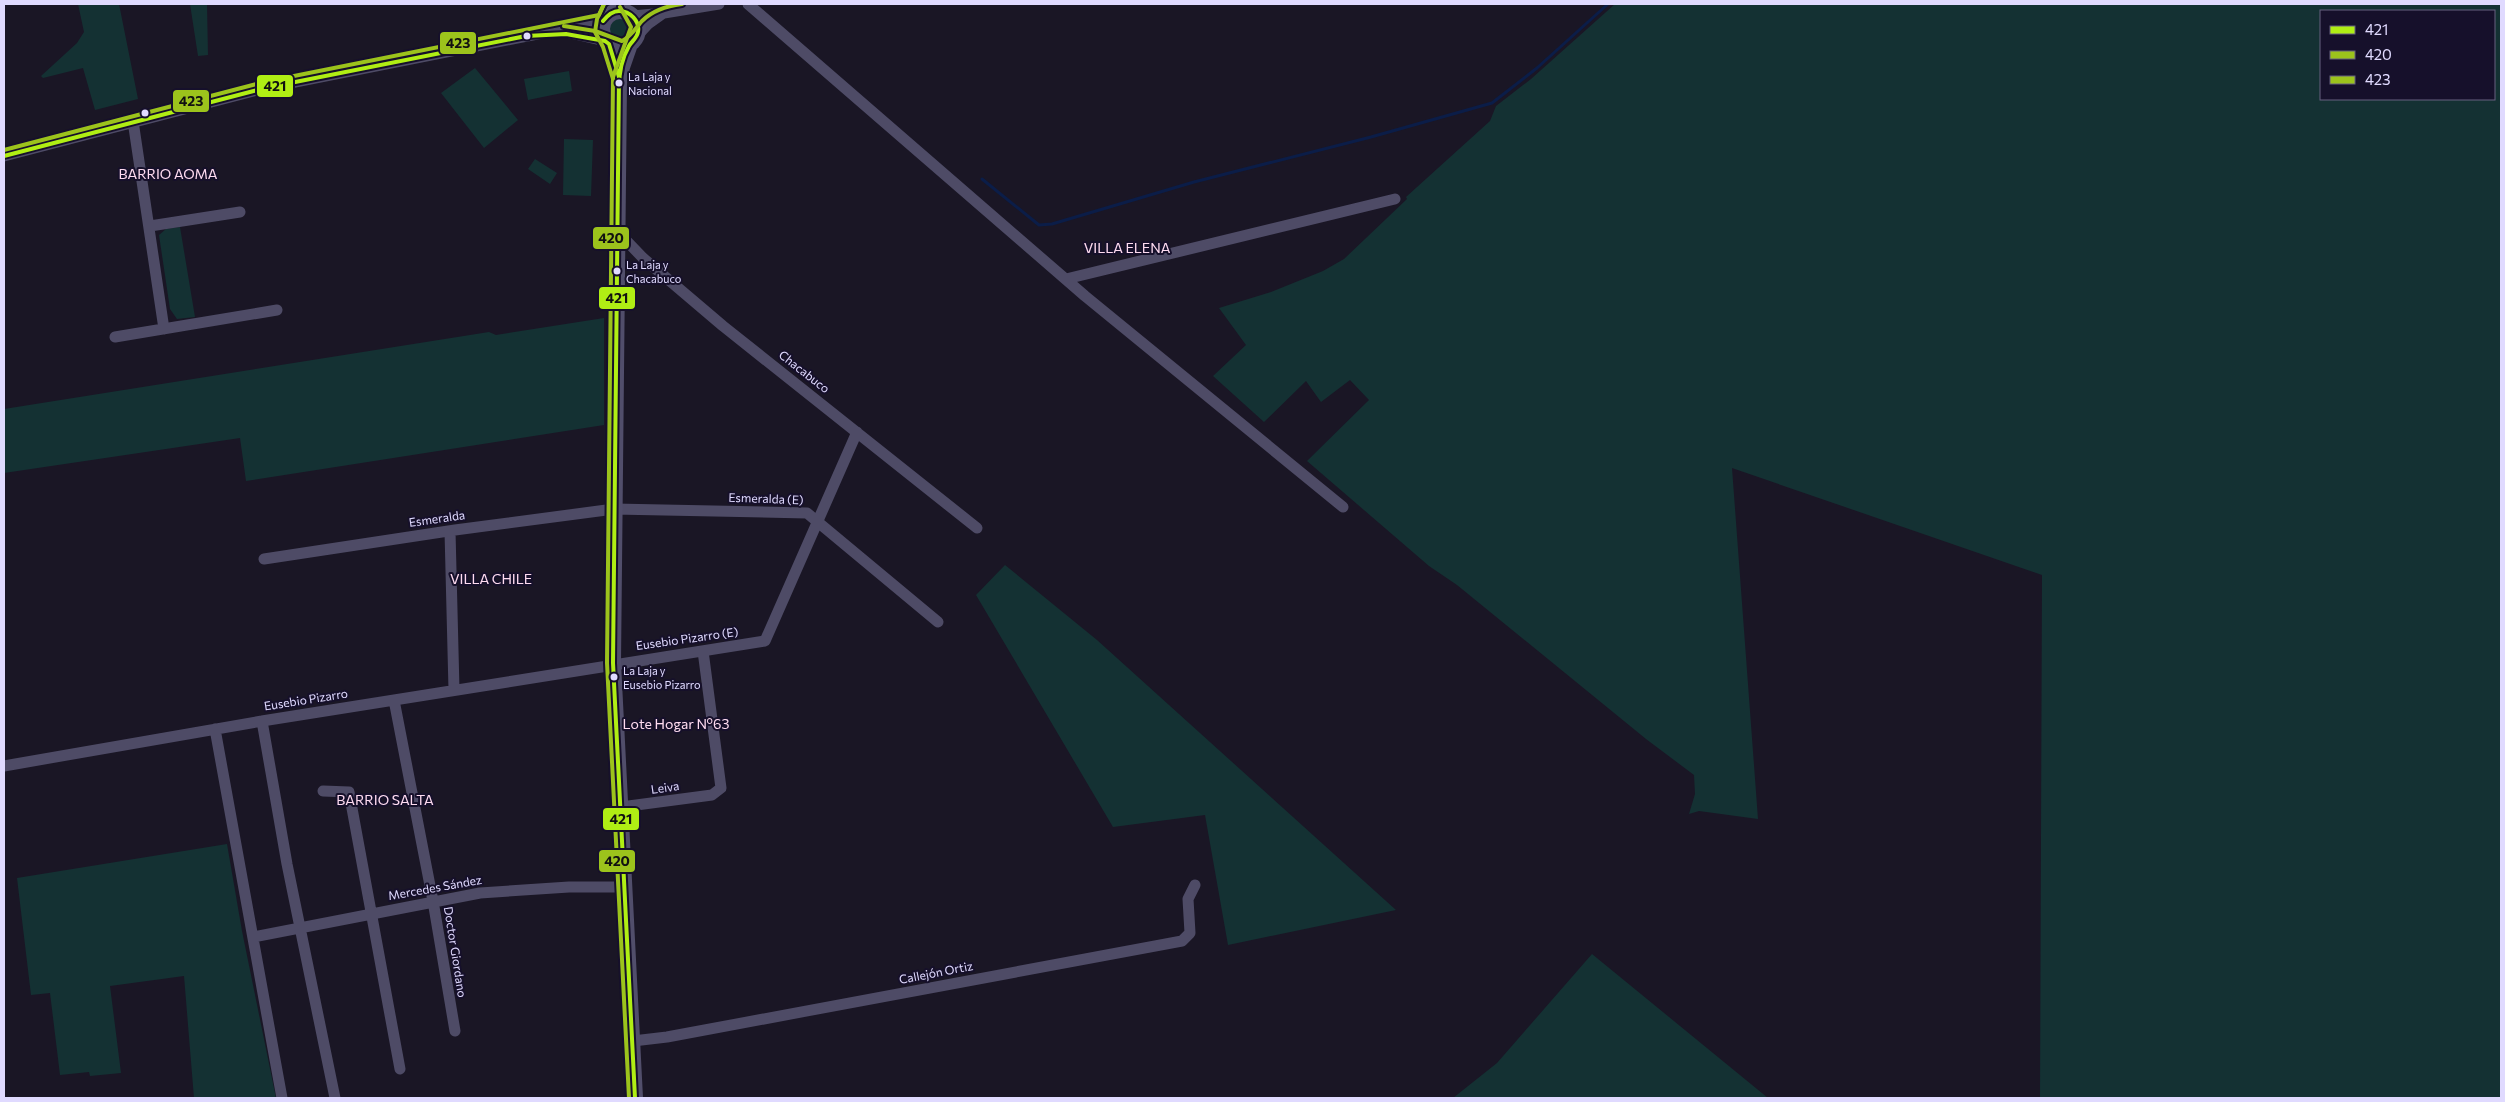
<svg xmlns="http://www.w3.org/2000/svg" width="2505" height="1102" viewBox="0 0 2505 1102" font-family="Commissioner,sans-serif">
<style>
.green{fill:#143133;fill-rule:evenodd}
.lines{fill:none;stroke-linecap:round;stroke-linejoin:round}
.stream{stroke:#0b1d48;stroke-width:3}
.street{stroke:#4e4b66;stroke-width:11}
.secondary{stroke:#514e6b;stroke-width:16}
.bus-1-casing{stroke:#16102b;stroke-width:8}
.bus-2-casing{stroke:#16102b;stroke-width:8}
.bus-3-casing{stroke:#16102b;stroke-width:8}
.bus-1{stroke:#b0ee14;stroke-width:4}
.bus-2{stroke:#9cc31c;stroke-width:4}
.bus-3{stroke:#9cc31c;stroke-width:4}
.bus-dot{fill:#e0daff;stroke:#16102b;stroke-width:2}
.labels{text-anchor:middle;stroke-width:4;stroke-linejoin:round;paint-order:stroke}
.bus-label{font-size:11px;fill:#e0daff;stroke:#16102b;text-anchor:start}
.street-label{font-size:12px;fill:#e0daff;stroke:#16102b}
.neighbourhood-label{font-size:14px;fill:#ffdcf1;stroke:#16102b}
.line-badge{stroke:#16102b;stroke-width:2}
.pale-badge-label{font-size:14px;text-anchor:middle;font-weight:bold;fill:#111}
</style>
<rect width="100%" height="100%" fill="#1a1625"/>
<path class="green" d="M78 4H119L138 99 95 110 83 68 43 78 41 76 77 43 84 32Z
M190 4H207L208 55 198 56Z
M1615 4H2501V1098H2040L2042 575 1732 468 1758 819 1699 811 1689 814 1695 794 1694 775 1646 739 1457 585 1429 566 1307 461 1369 400 1350 380 1321 402 1306 381 1264 422 1213 376 1246 345 1219 308 1271 292 1323 271 1344 259 1407 199 1406 197 1490 121 1496 106 1531 79ZM2321 11H2494V99H2321Z
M623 13 632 18 633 27 622 40H614C605 29 610 19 623 13Z
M475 68 518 120 484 148 441 93Z
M569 71 572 91 528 100 524 79Z
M564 139 593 140 591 196 563 195Z
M535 159 557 173 550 184 528 169Z
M180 227 195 317 177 319 170 309 159 235 166 229Z
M604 318V425L246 481 240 438 4 473V409L489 332 496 335Z
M1005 565 1097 640 1396 910 1228 945 1205 815 1113 827 976 595Z
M227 844 242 931 276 1098H194L184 976 110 986 121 1073 90 1076 89 1072 60 1075 50 993 31 995 17 878Z
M1592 954 1768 1098H1453L1497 1063Z"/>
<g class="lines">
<path class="stream" d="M982 179 1039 225 1052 224 1194 182 1371 137 1492 103 1537 68 1608 4"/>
<path class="street" d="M748 4 1085 296 1343 507
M633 16 664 13 719 4
M566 32 605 41
M637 36 648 24 662 14
M133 121 164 329
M4 156 265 88 603 21
M150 226 240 212
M619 233 643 258 723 326 977 528
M1066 279 1395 199
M115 337 277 310
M450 531 454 690
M264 559 455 530 614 509 807 513 938 622
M394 700 433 901 455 1031
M262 721 287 864 335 1098
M215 729 282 1098
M4 766 262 721 765 641 857 432
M323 791 349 792 400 1069
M621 807 712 795 721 788 703 651
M253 937 480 893 569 887H625
M633 1041 667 1037 1182 941 1190 933 1188 899 1195 885"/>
<path class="secondary" d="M602 29a18 18 0 1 1 36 0a18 18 0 1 1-36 0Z
M630 44 622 67 619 83 613 663 635 1098"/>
<g class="bus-1-casing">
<path id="bus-1" d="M603 21C607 16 612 11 619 11 630 11 640 21 638 32 637 38 632 41 629 46 622 58 619 74 619 88
M4 156 265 88 526 36 566 34 605 41 609 44 619 77 613 663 635 1098"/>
</g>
<g class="bus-2-casing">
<path id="bus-2" d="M604 4 597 19 595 32 603 47 613 79
M620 7 631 27 613 77 607 663 629 1098"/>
</g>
<g class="bus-3-casing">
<path id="bus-3" d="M564 26 595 31 622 41C630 37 636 28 642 21 653 10 666 6 682 4
M4 150 264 82 599 15 604 4"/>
</g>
<use href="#bus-1" class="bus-1"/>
<use href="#bus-2" class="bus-2"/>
<use href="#bus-3" class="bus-3"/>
</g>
<g class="bus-dot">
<circle cx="527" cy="36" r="4.5"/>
<circle cx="619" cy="83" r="4.5"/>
<circle cx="145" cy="113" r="4.5"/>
<circle cx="617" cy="271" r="4.5"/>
<circle cx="614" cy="677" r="4.5"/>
</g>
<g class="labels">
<g class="bus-label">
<text x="628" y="81">La Laja y<tspan x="628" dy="14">Nacional</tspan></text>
<text x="626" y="269">La Laja y<tspan x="626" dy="14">Chacabuco</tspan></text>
<text x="623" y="675">La Laja y<tspan x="623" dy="14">Eusebio Pizarro</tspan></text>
</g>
<g class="street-label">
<text transform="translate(804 372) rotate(38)" y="4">Chacabuco</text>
<text transform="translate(766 499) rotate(2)" y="4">Esmeralda (E)</text>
<text transform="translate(437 519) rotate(-8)" y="4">Esmeralda</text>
<text transform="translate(687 639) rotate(-8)" y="4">Eusebio Pizarro (E)</text>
<text transform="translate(306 700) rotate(-9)" y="4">Eusebio Pizarro</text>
<text transform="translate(665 788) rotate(-8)" y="4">Leiva</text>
<text transform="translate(435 888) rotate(-10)" y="4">Mercedes Sández</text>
<text transform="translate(455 952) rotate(81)" y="4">Doctor Giordano</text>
<text transform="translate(936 973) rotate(-11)" y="4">Callejón Ortiz</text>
</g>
<g class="neighbourhood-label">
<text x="168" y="179">BARRIO AOMA</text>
<text x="1127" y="253">VILLA ELENA</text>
<text x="491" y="584">VILLA CHILE</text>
<text x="676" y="729">Lote Hogar Nº63</text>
<text x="385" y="805">BARRIO SALTA</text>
</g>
</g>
<g class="line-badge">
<rect x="439" y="31" width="38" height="24" rx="5" fill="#9cc31c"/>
<rect x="256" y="74" width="38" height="24" rx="5" fill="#b0ee14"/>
<rect x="172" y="89" width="38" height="24" rx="5" fill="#9cc31c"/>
<rect x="592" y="226" width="38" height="24" rx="5" fill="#9cc31c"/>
<rect x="598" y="286" width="38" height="24" rx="5" fill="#b0ee14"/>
<rect x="602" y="807" width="38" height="24" rx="5" fill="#b0ee14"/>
<rect x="598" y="849" width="38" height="24" rx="5" fill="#9cc31c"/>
</g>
<g class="pale-badge-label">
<text x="458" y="48">423</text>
<text x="275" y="91">421</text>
<text x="191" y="106">423</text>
<text x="611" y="243">420</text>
<text x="617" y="303">421</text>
<text x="621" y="824">421</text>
<text x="617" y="866">420</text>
</g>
<rect width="2505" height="1102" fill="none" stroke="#e0daff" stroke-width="10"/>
<rect x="2320" y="10" width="175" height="90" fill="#16102b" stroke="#676180"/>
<rect x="2330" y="26" width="25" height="8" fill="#b0ee14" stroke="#676180"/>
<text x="2365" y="35" font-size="15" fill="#e0daff">421</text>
<rect x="2330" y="51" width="25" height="8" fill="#9cc31c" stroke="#676180"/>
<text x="2365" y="60" font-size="15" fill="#e0daff">420</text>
<rect x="2330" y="76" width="25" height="8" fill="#9cc31c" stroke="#676180"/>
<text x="2365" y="85" font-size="15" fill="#e0daff">423</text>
</svg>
